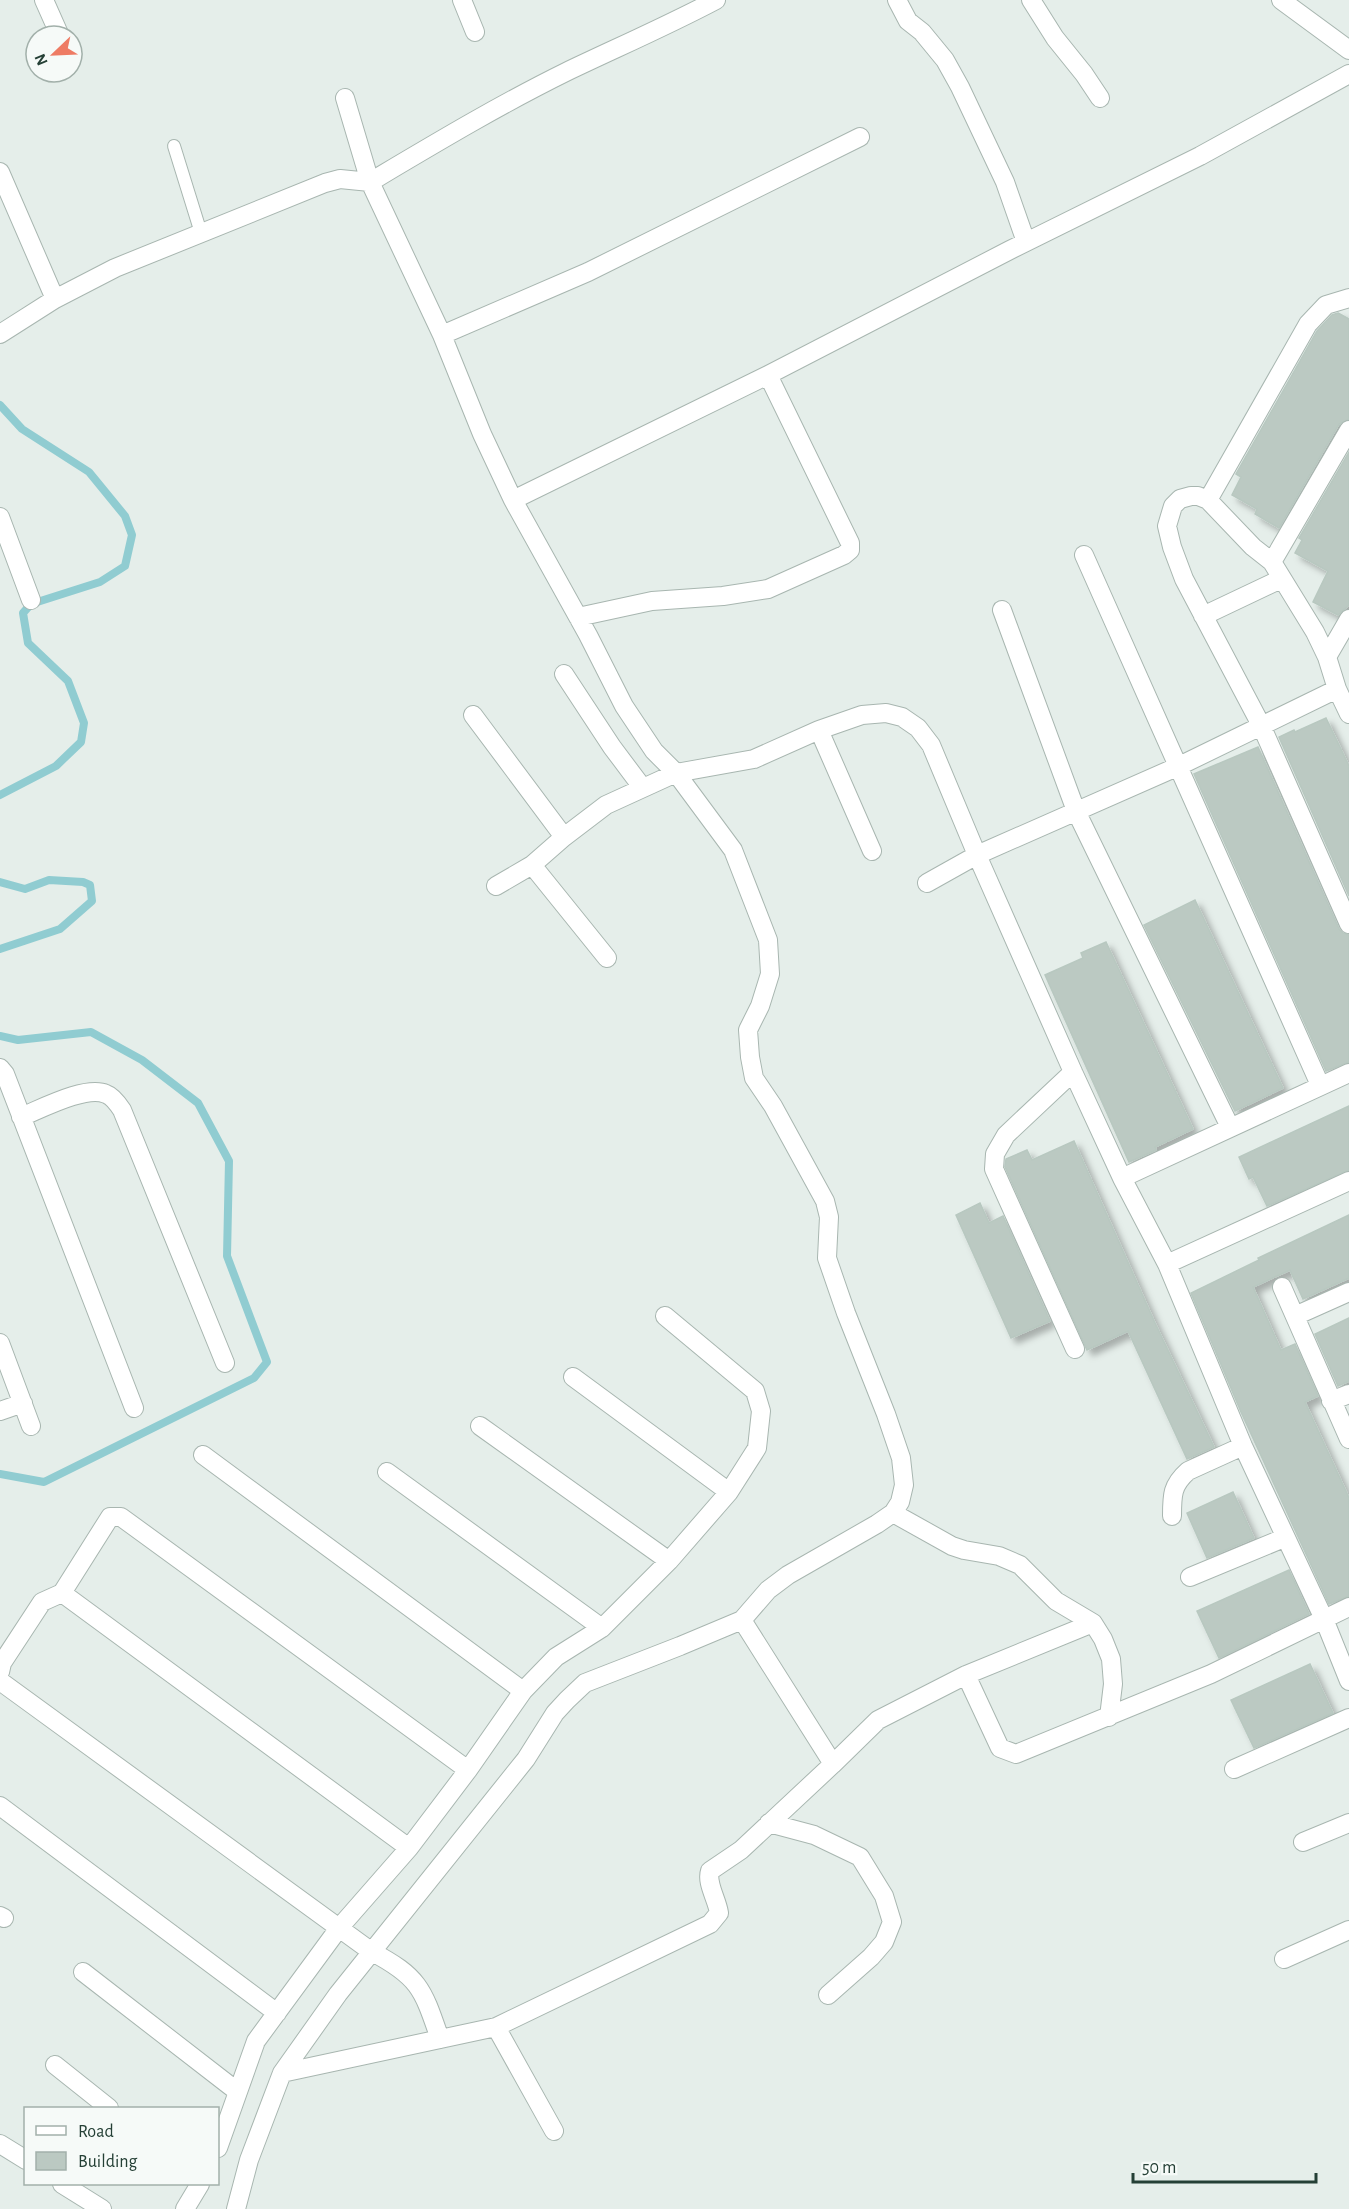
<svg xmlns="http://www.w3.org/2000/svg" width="1349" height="2209" viewBox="0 0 1349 2209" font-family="'Alegreya Sans',sans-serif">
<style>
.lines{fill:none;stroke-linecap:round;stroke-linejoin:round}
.stream{stroke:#90ccd1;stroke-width:8}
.building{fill:#bbc9c2;stroke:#b8c8c0;stroke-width:1.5;filter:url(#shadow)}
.lane-casing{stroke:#a8b6b0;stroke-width:14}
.street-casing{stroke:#a8b6b0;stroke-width:20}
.lane{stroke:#fff;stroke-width:12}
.street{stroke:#fff;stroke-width:18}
</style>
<defs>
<filter id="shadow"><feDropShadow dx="5.5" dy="5.5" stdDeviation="3" flood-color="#0004"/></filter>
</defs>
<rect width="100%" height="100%" fill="#e5eeea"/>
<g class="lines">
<path class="stream" d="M0 405 22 429 89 472 125 516 132 535 125 566 100 582 31 604 23 613 28 643 68 681 84 723 81 742 56 766 0 795
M0 882 25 889 49 880 83 882 90 885 92 901 60 929 0 949
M0 1036 18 1040 91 1032 142 1060 198 1103 229 1161 227 1256 267 1362 254 1378 44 1482 0 1474"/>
</g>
<path class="building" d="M1338 313 1349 319V419L1339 424 1279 528 1255 514 1257 509 1232 495 1241 477 1236 474 1317 331 1332 315Z
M1349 452V605L1338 615 1313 602 1328 571 1295 553 1302 540 1299 538Z
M1326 718 1349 766V896L1279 737 1294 730 1295 732Z
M1258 747 1339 929 1343 933 1349 935V1062L1326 1071 1194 774Z
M1195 900 1283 1088 1235 1111 1144 925Z
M1106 942 1193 1129 1155 1147 1156 1150 1129 1162 1045 975 1083 958 1081 953Z
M1349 1106V1170L1267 1206 1253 1177 1249 1179 1239 1157Z
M1074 1141 1155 1323 1214 1447 1187 1459 1128 1331 1087 1350 1005 1167 1006 1159 1027 1150 1032 1160Z
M980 1203 989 1223 1003 1216 1050 1321 1011 1338 956 1215Z
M1349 1215V1278L1303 1299 1290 1270 1253 1287 1281 1350 1295 1344 1318 1396 1305 1402 1349 1498V1596L1329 1604 1241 1412 1191 1293 1259 1260 1258 1258Z
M1349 1318V1381L1338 1386 1315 1334Z
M1233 1492 1254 1538 1207 1558 1187 1513Z
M1289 1570 1309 1614 1219 1658 1197 1611Z
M1310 1664 1333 1713 1254 1748 1231 1700Z"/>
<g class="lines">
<g class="lane-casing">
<path id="lane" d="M174 146 201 233"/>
</g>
<g class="street-casing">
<path id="street" d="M44 0 60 36
M462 0 475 32
M897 0 908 21 922 32 945 60 960 87 1005 182 1026 242
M1031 0 1055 38 1084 74 1100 98
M1281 0 1349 50
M345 98 370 182C434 144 499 105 566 72 616 48 667 26 716 0
M0 172 55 299
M0 334 55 299 115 268 325 183 340 179 370 182 442 335 482 434 513 500 768 375 1010 250 1200 156 1349 74
M442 335 588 272 860 137
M513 500 588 635 624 706 654 751 676 773 754 759 819 730 862 715 886 713 902 717 918 728 931 745 977 855 1073 1072 1122 1178 1167 1264 1243 1446 1324 1619 1349 1681
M1208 500 1308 324 1326 305 1349 298
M0 517 31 600
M1084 555 1320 1085
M1272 562 1349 430
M1002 610 1076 811 1230 1127
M1203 616 1281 579
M578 617 652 601 723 596 768 589 844 555 850 550V543L768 375
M1327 657 1349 619
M564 674 612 747 642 787
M1349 714 1337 689 1327 657 1315 632 1272 562 1253 547 1208 500 1198 496H1191L1180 499 1173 506 1167 526 1172 547 1184 579 1261 725 1349 924
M473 715 564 837
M819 730 872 851
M927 883 977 855 1179 766 1337 689
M496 886 532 865
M0 1068 5 1074 134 1408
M1073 1072 1006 1135 995 1154 994 1169 1075 1349
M21 1117C41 1109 86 1085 106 1094 112 1096 118 1104 122 1110L225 1363
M1122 1178 1349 1073
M1167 1264 1349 1181
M1282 1287 1349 1439
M1295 1316 1349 1292
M0 1343 31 1426
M573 1377 729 1492
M1331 1401 1349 1394
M0 1411 23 1403
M480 1426 669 1561
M203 1455 523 1691
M387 1472 602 1628
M893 1513 952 1546 964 1550 999 1556 1020 1565 1056 1601 1093 1623 1103 1639 1111 1659 1113 1684 1109 1717
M1172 1516C1172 1495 1172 1485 1188 1471L1243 1446
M1190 1577 1284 1538
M742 1620 833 1764 878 1720 966 1675 1093 1623
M0 1672 2 1663 42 1602 62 1593
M966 1675 1000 1748 1016 1754 1211 1674 1349 1607
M0 1681 372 1952C420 1977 423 1990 440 2039
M1234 1769 1349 1718
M0 1806 277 2013
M769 1823 814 1835 860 1857 884 1896 892 1922 884 1942 871 1957 828 1995
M1303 1842 1349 1823
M409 1848 62 1593 110 1517H121L468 1770
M0 1916 4 1918
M1284 1959 1349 1930
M83 1972 238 2092
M496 2027 554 2131
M55 2065 109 2108
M282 2073 496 2027 710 1924 719 1913C717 1899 706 1883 710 1871L741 1850 833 1764
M0 2144 26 2160
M218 2148 256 2041 339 1928 409 1848 468 1770 523 1691 556 1657 602 1628 669 1561 729 1492 757 1448 761 1411 755 1391 665 1316
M62 2184 102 2209
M185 2209 200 2184
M236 2209 249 2160 282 2073 338 1994 526 1759 555 1713 567 1700 585 1683 680 1646 742 1620 768 1590 788 1575 877 1524 893 1513 900 1502 904 1485 901 1458 886 1414 846 1313 827 1258 829 1217 825 1201 773 1106 754 1078 750 1057 748 1030 760 1006 770 974 768 940 733 850 676 773 606 805 564 837 532 865 607 958"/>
</g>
<use href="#lane" class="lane"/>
<use href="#street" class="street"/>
</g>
<rect x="24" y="2107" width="195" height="78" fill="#f6faf8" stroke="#a2b0aa" stroke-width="1.5"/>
<rect x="36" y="2126" width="30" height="9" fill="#ffffff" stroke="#a2b0aa" stroke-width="1.5"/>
<text x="78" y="2137" font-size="18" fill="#254036">Road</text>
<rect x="36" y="2152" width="30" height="18" fill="#bbc9c2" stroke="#a2b0aa" stroke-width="1.5"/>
<text x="78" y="2167" font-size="18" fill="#254036">Building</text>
<g transform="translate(54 54) rotate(247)"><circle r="28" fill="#f6faf8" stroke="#a2b0aa" stroke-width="1.5"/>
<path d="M0-4.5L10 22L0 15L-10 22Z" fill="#ee7b64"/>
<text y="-9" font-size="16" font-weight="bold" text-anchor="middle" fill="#254036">N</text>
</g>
<path d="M1133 2173v9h183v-9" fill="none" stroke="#254036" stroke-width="3"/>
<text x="1142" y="2173" font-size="18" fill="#254036" stroke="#f6faf8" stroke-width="4.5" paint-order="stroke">50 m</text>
</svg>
